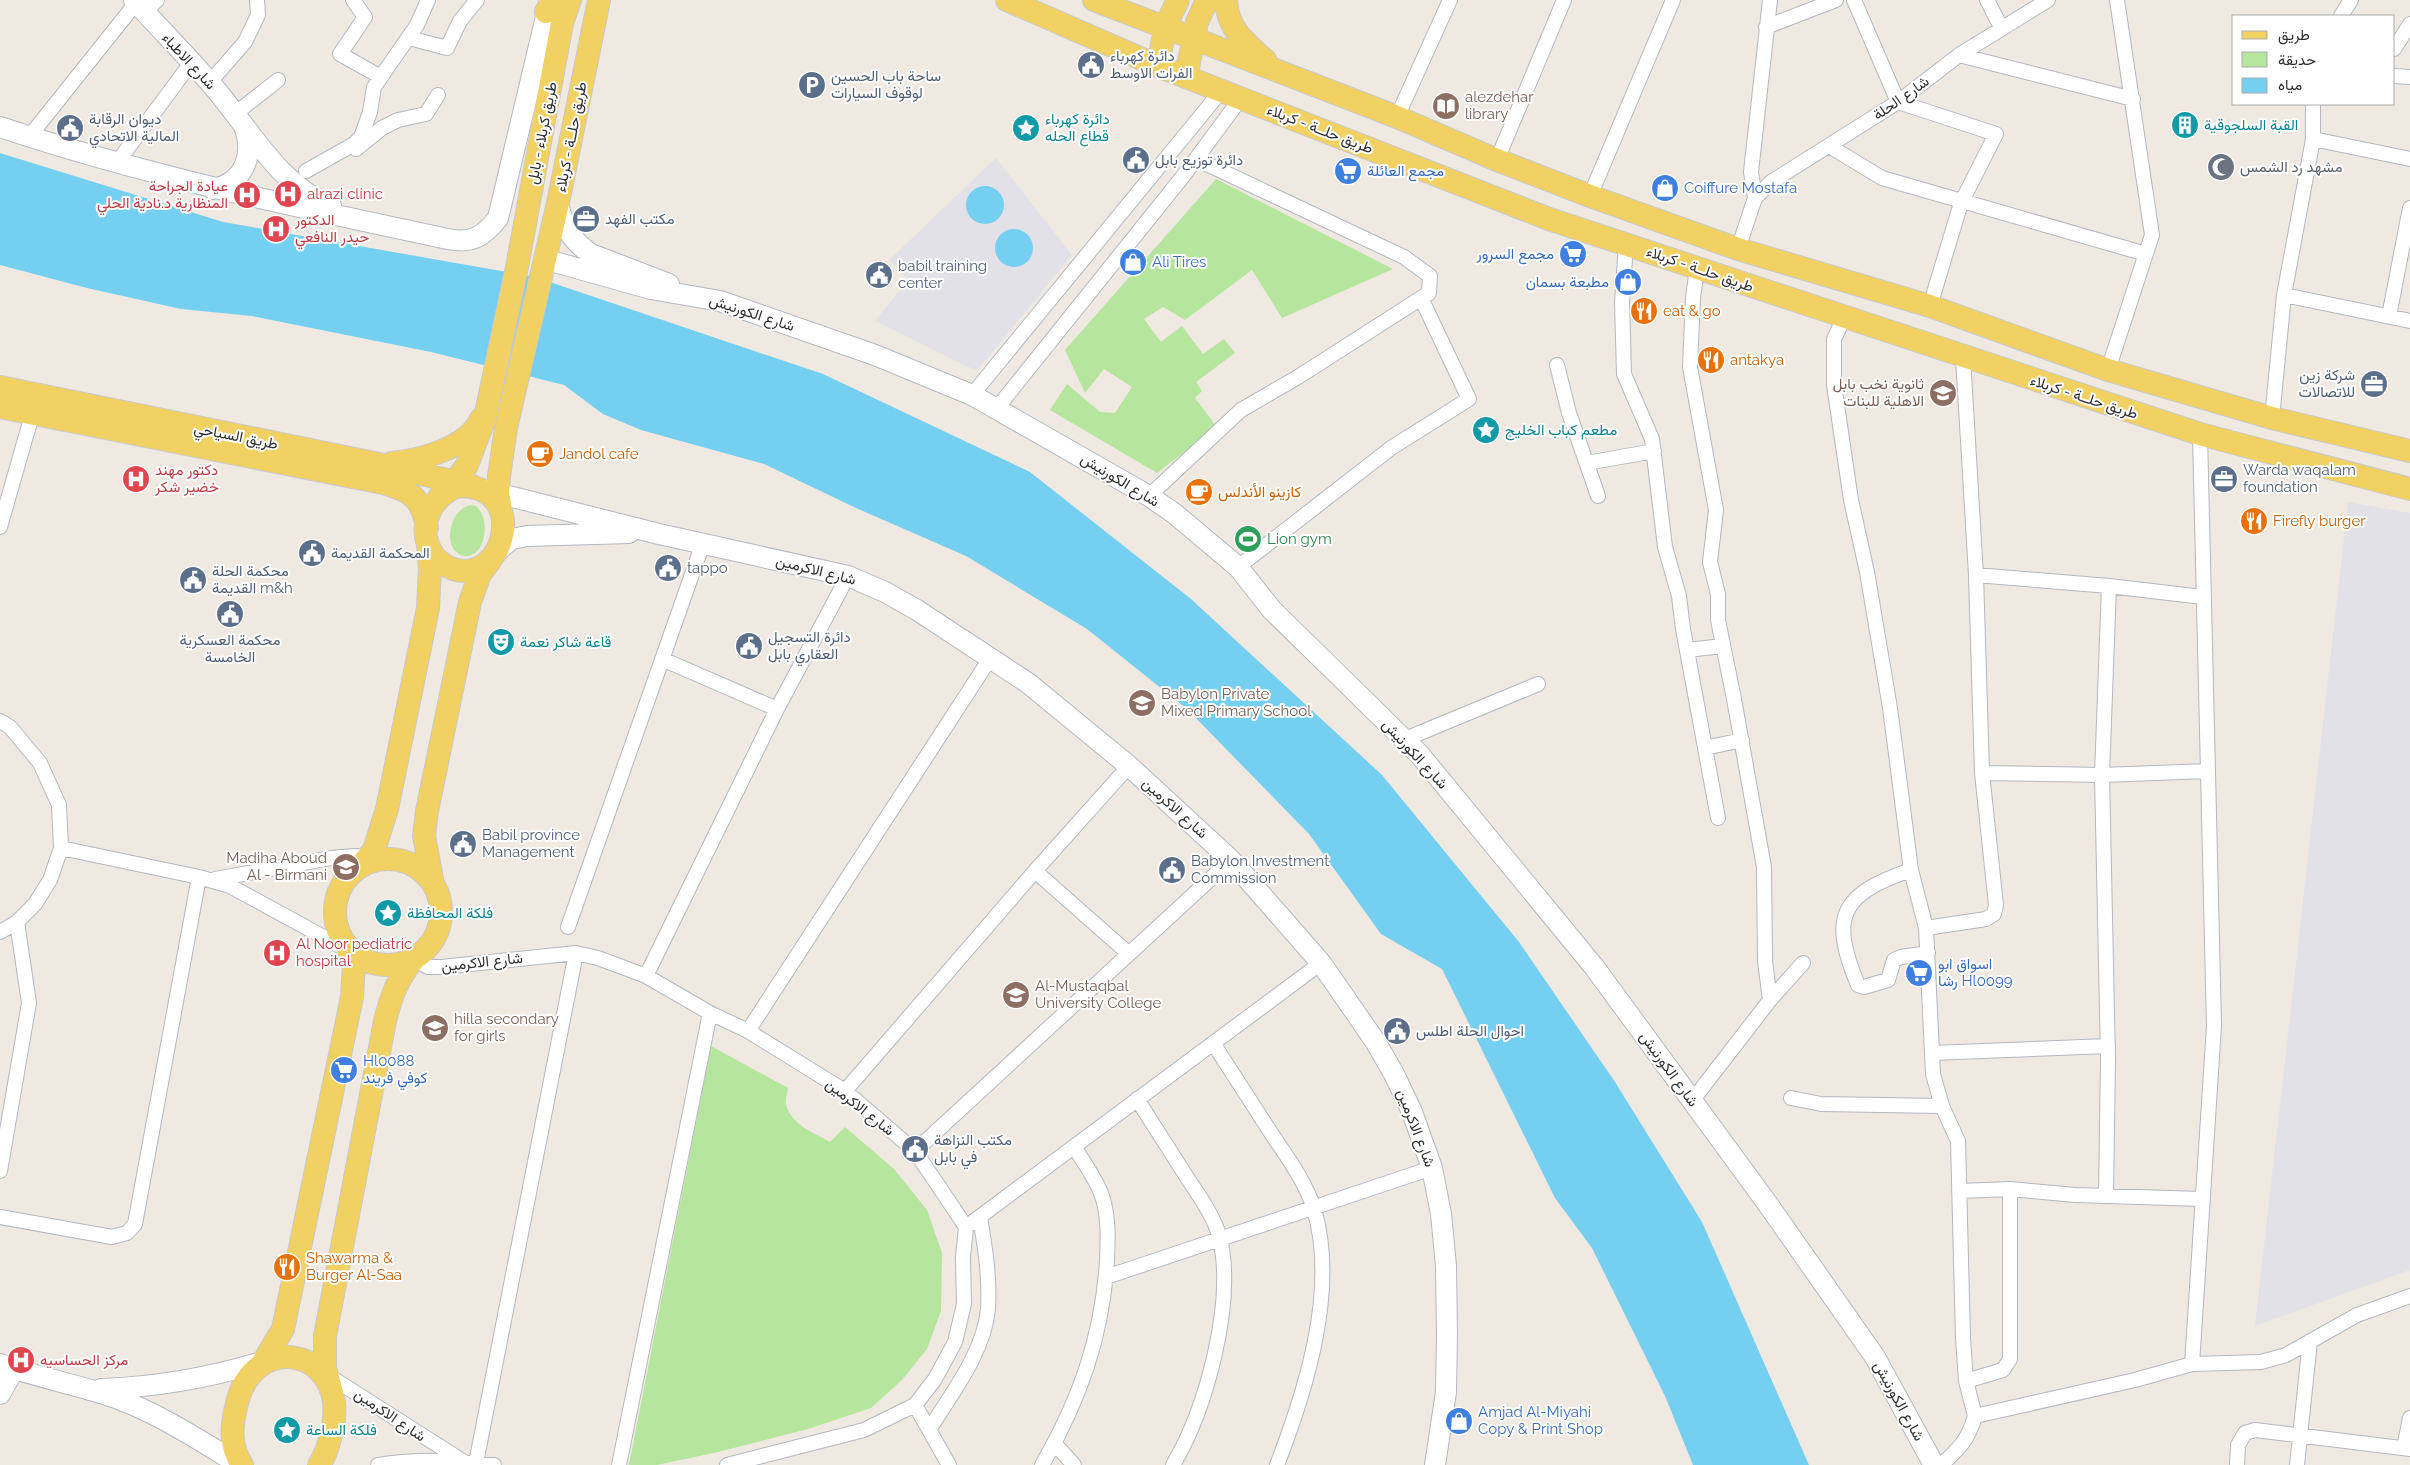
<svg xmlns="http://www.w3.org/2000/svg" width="2410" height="1465" viewBox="0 0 2410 1465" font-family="Raleway,Vazirmatn,sans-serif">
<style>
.industrial{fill:#e3e1e8}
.green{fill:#b6e59e}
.water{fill:#75cff0}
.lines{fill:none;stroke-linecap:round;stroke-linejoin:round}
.street-casing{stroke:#b4b7c1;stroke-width:16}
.secondary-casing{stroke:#b4b7c1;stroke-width:22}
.primary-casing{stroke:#c9c9c9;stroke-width:24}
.street{stroke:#fff;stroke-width:14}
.secondary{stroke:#fff;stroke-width:20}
.primary{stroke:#f2d163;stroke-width:22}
.labels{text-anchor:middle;stroke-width:4;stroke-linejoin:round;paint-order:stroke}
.service-label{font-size:15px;fill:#4e5e75;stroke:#fff;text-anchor:start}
.street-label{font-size:15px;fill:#2e2e2e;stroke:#fff}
.education-label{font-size:15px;fill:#785e54;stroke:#fff;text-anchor:start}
.culture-label{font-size:15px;fill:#0d838f;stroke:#fff;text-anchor:start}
.worship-label{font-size:15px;fill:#5b616d;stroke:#fff;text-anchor:start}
.shop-label{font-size:15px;fill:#366cbe;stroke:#fff;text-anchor:start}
.health-label{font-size:15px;fill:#be3a42;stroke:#fff;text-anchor:start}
.food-label{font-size:15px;fill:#c56008;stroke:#fff;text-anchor:start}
.leisure-label{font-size:15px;fill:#27864d;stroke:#fff;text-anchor:start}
</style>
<rect width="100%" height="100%" fill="#efe9e1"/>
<path class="industrial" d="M996 158 1072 255 977 371 875 321 909 279 889 260Z
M2348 502 2410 513V1270L2255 1326Z"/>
<path class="green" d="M1216 179 1393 269 1282 318 1252 270 1185 320 1163 307 1144 319 1161 342 1182 326 1203 354 1224 339 1235 353 1196 382 1202 391 1195 398 1217 427 1157 473 1050 410 1067 384 1100 412 1115 413 1132 387 1104 369 1085 393 1065 350Z
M470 505 476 506C484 514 486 525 484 536 478 570 441 557 452 524 455 514 460 509 470 505Z
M711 1046 788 1088C787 1093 785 1100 786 1104 790 1124 814 1133 830 1142L845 1127 894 1169 927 1210 942 1253 941 1311 927 1349 902 1380 871 1408 808 1429 718 1452 657 1465H629Z"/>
<path class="water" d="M0 153 223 222 535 277 823 374 1030 472 1191 599 1382 775 1519 942 1615 1082 1702 1222 1809 1465H1693L1665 1396 1592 1248 1555 1198 1442 969 1381 934 1309 834 1187 709 1087 629 966 556 856 508 764 464 641 430 603 414 564 385 431 352 252 316 181 309 87 288 0 265Z
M966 205a19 19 0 1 1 38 0a19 19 0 1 1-38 0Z
M995 248a19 19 0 1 1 38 0a19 19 0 1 1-38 0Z"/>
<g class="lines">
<g class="street-casing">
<path id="street" d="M353 0 365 17 340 54 381 77
M1854 0 1898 102 1996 134 1961 203 1930 306
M1987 0 2002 29
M145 12 157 0
M2341 16 2351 0
M1766 27 1836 0
M409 38 447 48 460 21 477 0
M2394 49 2410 24
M1959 55 2133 99
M2394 76 2410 77
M210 82 245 42 258 15 257 0
M236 113 278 80
M1397 117 1450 0
M29 137 136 3
M2313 139 2410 159
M1829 146 1882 178 2146 254
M356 149 382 128 398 120 426 114 438 95
M1497 160 1564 0
M116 164 191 63
M306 171 354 144 361 137 370 112 374 87 417 25 428 0
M1590 196 1673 0
M1755 198 1771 182 1898 102 1959 55 2048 0
M1626 244 1622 302 1624 374 1652 439 1665 547 1679 596 1683 629 1718 818
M1738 249 1755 198 1751 172 1770 0
M1697 268 1693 298 1690 367 1716 510 1710 562 1718 594V620L1734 699 1764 867 1765 961 1770 1000
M2284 295 2410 321
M2389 316 2410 208
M1844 318 1834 339V385L1851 500 1867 572 1890 708 1911 870 1926 928 1933 1074 1942 1106 1958 1141 1963 1338 1966 1381 1975 1416
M1557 365 1569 413 1598 496
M2108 370 2152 235 2117 0
M972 395 1222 90
M997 408 1184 175 1241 98
M2272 418 2284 295 2313 139V104
M1587 463 1654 451
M1149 496 1241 410 1298 377 1429 293 1430 276 1404 257 1196 159
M0 527 32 415
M1238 567 1391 448 1469 399 1421 298
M1976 575 2109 586 2203 597
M1687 650 1723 646
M662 659 777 709
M0 721 10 727 40 763 59 805 61 848 50 880 35 904 17 922 0 932
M1403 740 1538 684
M1705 748 1742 740
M1982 773 2102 775 2208 771
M61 848 199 877 230 886 351 952
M1911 870C1841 894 1829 916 1858 985L1864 987 1888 980 1894 960 1901 957 1928 953
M1035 871 1128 953
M215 879 331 858 355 856 396 859
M568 927 703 543
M1926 928 1986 919 1994 914 1996 905 1982 773 1976 575 1963 357
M414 959 428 967H442L576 953 598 958 646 976 710 1013 748 1031 845 1091 915 1151 966 1227 963 1257 964 1304 955 1342 935 1379 915 1405 864 1430 727 1465
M646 976 777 709 848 576
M748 1031 991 657
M1213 1043C1233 1074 1253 1105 1273 1136 1288 1158 1306 1183 1314 1209 1338 1289 1306 1390 1277 1465
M1932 1053 2108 1046
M845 1091 1035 871 1129 766
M1791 1098 1821 1104 1942 1106
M1137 1099C1154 1126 1171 1152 1188 1179 1200 1197 1215 1218 1220 1239 1235 1304 1206 1409 1173 1465
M1692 1101 1770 1000 1803 963
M915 1151 1231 860
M0 1171 29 1003 17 922
M1959 1191 2010 1189 2075 1195 2202 1199
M2106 1195 2108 1059 2102 775 2109 586
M0 1217 112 1237 127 1233 135 1224 199 877
M966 1227 1321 963
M1106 1277 1432 1168
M2192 1364 2214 1026 2200 434
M326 1374 464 1462
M1966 1381 2003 1370 2010 1359V1189
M915 1405 949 1465
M929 1430C951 1394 984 1353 988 1309 990 1278 985 1247 980 1217
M1054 1443 1074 1465
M2404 1448 2410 1418
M476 1463 576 953
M378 1465C419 1459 453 1460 494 1465
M619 1465 710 1013
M1042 1465C1080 1399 1102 1337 1107 1261 1108 1239 1109 1214 1101 1193 1094 1176 1084 1162 1074 1147
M1941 1465C1960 1448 1968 1440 1975 1416L2135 1380 2192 1364 2261 1362 2286 1355 2357 1315 2410 1296
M2237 1465 2238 1445 2245 1433 2255 1430 2410 1449
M2297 1465 2310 1341"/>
</g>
<g class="secondary-casing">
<path id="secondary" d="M134 0C159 28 187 56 212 85 247 125 279 186 331 206
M0 127C146 176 297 207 448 239 472 244 484 236 498 218L550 0
M213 189C244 183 255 155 244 126
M558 203C563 226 572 241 591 254L669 284
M544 259 651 289 720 301 875 355 972 395 1149 496 1175 514 1238 567 1272 610 1420 755 1595 968 1767 1203 1875 1357 1934 1465
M485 490 659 534 848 576 885 592 917 610 1028 683 1129 766 1231 860 1321 963 1375 1041 1394 1074 1412 1112 1432 1168 1441 1214 1446 1266 1447 1335 1446 1392 1435 1465
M497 551 512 539 527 536 629 533
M0 1364C34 1376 69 1383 104 1394 152 1409 196 1438 240 1465
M101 1389C158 1387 213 1377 268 1360
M0 1394 14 1369"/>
</g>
<g class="primary-casing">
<path id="primary" d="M1007 0 1158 66 1549 219 2200 434 2410 489
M1094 0 1397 117 1497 160 1590 196 1738 249 1930 306 2108 370 2272 418 2410 451
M1226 0C1227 28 1245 43 1265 60
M546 12 553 0
M1158 66 1165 27 1178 0
M1186 77 1197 22 1207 0
M0 387 384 465 472 486
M0 407 383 483C411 491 421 497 427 527
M392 463C421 460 468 448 481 419
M459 486C530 485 506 586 453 569 445 566 437 561 432 553 416 526 431 496 459 486Z
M440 496 455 482 467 465 485 418 517 267 562 23 570 0
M501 510 498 494 499 476 506 428 558 203 599 0
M335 912a53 53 0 1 1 106 0a53 53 0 1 1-106 0Z
M360 867 374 850 387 809 428 608 430 568 428 545
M433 884 424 836 427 811 470 602 480 574 490 561
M262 1364 283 1329 352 997 354 964 345 943
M330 1385 325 1368V1336L385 1021C391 997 397 979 414 959
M242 1465C230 1446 231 1428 236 1407 252 1329 347 1348 333 1426 330 1440 327 1453 319 1465"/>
</g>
<use href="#street" class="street"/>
<use href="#secondary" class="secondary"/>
<use href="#primary" class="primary"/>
</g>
<defs>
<g id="civic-disc" transform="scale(1.4375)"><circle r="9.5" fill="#5c6f8a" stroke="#fff"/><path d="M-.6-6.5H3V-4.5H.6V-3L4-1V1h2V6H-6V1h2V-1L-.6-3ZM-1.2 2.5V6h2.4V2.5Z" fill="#fff"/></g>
<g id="parking-disc" transform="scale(1.4375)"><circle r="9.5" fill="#5c6f8a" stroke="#fff"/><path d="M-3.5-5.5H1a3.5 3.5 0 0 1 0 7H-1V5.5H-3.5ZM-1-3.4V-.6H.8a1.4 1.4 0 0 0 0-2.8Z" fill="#fff"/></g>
<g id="library-disc" transform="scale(1.4375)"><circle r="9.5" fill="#8d6e63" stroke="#fff"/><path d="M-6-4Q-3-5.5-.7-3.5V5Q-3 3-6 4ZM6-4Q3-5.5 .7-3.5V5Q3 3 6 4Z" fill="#fff"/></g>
<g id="building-disc" transform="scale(1.4375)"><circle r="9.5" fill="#0f9aa8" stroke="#fff"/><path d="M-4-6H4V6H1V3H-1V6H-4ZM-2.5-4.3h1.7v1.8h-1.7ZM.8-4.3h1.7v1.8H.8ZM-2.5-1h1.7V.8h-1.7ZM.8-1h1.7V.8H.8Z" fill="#fff"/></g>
<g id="sight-disc" transform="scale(1.4375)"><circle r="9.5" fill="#0f9aa8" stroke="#fff"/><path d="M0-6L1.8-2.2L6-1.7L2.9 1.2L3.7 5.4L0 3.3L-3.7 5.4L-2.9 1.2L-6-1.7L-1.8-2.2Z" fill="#fff"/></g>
<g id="mosque-disc" transform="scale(1.4375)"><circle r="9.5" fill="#6b7280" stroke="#fff"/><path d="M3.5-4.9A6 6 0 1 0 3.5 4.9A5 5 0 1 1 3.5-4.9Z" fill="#fff"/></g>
<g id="supermarket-disc" transform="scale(1.4375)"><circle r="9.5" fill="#3f7fe0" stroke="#fff"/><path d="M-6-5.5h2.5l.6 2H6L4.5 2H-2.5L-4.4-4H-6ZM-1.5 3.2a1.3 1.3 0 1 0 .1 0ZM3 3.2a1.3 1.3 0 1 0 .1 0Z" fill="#fff"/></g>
<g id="shop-disc" transform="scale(1.4375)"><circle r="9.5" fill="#3f7fe0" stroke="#fff"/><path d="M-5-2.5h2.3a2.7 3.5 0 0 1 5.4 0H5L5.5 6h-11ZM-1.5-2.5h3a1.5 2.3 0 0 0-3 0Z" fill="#fff"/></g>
<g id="hospital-disc" transform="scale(1.4375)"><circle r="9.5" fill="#e0444e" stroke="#fff"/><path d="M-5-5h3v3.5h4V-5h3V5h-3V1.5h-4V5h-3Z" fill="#fff"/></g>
<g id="office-disc" transform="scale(1.4375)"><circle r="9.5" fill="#5c6f8a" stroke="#fff"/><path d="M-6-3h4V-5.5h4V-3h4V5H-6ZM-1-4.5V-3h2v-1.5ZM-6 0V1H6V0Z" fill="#fff"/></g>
<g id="restaurant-disc" transform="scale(1.4375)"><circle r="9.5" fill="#e8710a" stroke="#fff"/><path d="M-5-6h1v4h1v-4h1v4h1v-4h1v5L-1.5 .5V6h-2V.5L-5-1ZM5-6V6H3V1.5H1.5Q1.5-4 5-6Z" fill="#fff"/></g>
<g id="school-disc" transform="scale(1.4375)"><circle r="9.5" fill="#8d6e63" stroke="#fff"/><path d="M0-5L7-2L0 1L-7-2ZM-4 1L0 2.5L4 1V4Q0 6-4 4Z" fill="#fff"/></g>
<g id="cafe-disc" transform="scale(1.4375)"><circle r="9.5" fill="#e8710a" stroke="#fff"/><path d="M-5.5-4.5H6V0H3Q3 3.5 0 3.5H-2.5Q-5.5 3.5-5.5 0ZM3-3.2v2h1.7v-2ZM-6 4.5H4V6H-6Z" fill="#fff"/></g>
<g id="stadium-disc" transform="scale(1.4375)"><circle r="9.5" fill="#2e9e5b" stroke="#fff"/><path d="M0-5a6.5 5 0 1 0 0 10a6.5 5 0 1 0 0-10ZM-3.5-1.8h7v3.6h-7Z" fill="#fff"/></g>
<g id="theatre-disc" transform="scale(1.4375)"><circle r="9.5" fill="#0f9aa8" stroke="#fff"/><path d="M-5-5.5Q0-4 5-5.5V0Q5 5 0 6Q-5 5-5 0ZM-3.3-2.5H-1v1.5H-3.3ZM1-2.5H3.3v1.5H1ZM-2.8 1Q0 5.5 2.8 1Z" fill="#fff"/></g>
<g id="university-disc" transform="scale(1.4375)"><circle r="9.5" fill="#8d6e63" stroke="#fff"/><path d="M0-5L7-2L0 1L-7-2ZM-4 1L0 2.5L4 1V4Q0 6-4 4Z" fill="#fff"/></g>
</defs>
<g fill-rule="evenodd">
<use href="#civic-disc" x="1091" y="65"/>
<use href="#parking-disc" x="812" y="85"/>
<use href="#library-disc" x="1446" y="106"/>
<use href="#building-disc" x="2185" y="125"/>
<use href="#civic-disc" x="70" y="128"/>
<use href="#sight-disc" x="1026" y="128"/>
<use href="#civic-disc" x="1136" y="160"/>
<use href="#mosque-disc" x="2221" y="167"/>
<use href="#supermarket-disc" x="1348" y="171"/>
<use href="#shop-disc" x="1665" y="188"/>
<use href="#hospital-disc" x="288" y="194"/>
<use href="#hospital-disc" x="247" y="195"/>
<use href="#office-disc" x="586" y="219"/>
<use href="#hospital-disc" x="276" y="229"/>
<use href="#supermarket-disc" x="1573" y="254"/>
<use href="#shop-disc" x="1133" y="262"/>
<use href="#civic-disc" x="879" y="275"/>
<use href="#shop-disc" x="1628" y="282"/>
<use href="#restaurant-disc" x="1644" y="311"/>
<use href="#restaurant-disc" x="1711" y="360"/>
<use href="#office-disc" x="2374" y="384"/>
<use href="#school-disc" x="1943" y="393"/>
<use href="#sight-disc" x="1486" y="430"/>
<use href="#cafe-disc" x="540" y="454"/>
<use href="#hospital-disc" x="136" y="479"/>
<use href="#office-disc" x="2224" y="479"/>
<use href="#cafe-disc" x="1199" y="492"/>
<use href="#restaurant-disc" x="2254" y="521"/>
<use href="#stadium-disc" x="1248" y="539"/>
<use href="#civic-disc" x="312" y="553"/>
<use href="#civic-disc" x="668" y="568"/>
<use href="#civic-disc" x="193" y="580"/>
<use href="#civic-disc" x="230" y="614"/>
<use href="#theatre-disc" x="501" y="642"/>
<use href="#civic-disc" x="749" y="646"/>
<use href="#school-disc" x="1142" y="703"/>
<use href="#civic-disc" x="463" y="844"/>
<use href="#school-disc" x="346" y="867"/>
<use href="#civic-disc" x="1172" y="870"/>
<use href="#sight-disc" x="388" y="913"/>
<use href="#hospital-disc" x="277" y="953"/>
<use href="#supermarket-disc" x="1919" y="973"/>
<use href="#university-disc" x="1016" y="995"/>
<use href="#school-disc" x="435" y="1028"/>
<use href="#civic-disc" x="1397" y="1031"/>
<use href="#supermarket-disc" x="344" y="1070"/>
<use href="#civic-disc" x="915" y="1149"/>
<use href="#restaurant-disc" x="287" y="1267"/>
<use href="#hospital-disc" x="21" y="1360"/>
<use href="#shop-disc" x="1459" y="1421"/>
<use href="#sight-disc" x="287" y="1430"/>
</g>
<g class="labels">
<g class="service-label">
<text x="1110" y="61">دائرة كهرباء<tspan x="1110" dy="17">الفرات الاوسط</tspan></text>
<text x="831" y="81">ساحة باب الحسين<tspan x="831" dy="17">لوقوف السيارات</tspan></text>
<text x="89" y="124">ديوان الرقابة<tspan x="89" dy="17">المالية الاتحادي</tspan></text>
<text x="1155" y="165">دائرة توزيع بابل</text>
<text x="605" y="224">مكتب الفهد</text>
<text x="898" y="271">babil training<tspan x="898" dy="17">center</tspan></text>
<text x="2355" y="380" text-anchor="end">شركة زين<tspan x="2355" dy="17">للاتصالات</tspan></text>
<text x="2243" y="475">Warda waqalam<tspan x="2243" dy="17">foundation</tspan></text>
<text x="331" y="558">المحكمة القديمة</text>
<text x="687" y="573">tappo</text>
<text x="212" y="576">محكمة الحلة<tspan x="212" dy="17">القديمة m&amp;h</tspan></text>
<text x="768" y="642">دائرة التسجيل<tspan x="768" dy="17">العقاري بابل</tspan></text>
<text x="230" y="645" text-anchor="middle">محكمة العسكرية<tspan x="230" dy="17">الخامسة</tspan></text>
<text x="482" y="840">Babil province<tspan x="482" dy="17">Management</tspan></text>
<text x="1191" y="866">Babylon Investment<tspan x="1191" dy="17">Commission</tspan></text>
<text x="1416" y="1036">احوال الحلة اطلس</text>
<text x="934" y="1145">مكتب النزاهة<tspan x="934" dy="17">في بابل</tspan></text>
</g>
<g class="street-label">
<text transform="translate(189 61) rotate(47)" y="5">شارع الاطباء</text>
<text transform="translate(1901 98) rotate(-35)" y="5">شارع الحلة</text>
<text transform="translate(1320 129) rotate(21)" y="5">طريق حلــة - كربلاء</text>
<text transform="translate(542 133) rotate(-79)" y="5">طريق كربلاء - بابل</text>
<text transform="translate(571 137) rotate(-79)" y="5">طريق حلــة - كربلاء</text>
<text transform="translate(1700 269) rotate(19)" y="5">طريق حلــة - كربلاء</text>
<text transform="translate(752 313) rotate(18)" y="5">شارع الكورنيش</text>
<text transform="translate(2084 397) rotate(18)" y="5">طريق حلــة - كربلاء</text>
<text transform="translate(236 436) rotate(11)" y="5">طريق السياحي</text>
<text transform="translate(1120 480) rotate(31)" y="5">شارع الكورنيش</text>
<text transform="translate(816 570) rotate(14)" y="5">شارع الاكرمين</text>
<text transform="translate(1415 754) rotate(47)" y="5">شارع الكورنيش</text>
<text transform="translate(1175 808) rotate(42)" y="5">شارع الاكرمين</text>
<text transform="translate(482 962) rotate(-6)" y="5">شارع الاكرمين</text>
<text transform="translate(1669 1069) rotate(54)" y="5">شارع الكورنيش</text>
<text transform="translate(860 1107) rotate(38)" y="5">شارع الاكرمين</text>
<text transform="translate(1416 1128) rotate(69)" y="5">شارع الاكرمين</text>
<text transform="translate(1899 1401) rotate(61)" y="5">شارع الكورنيش</text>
<text transform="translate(390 1415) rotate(34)" y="5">شارع الاكرمين</text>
</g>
<g class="education-label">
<text x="1465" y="102">alezdehar<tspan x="1465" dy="17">library</tspan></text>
<text x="1924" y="389" text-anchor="end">ثانوية نخب بابل<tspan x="1924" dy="17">الاهلية للبنات</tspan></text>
<text x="1161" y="699">Babylon Private<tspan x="1161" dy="17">Mixed Primary School</tspan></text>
<text x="327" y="863" text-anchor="end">Madiha Aboud<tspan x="327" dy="17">Al - Birmani</tspan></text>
<text x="1035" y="991">Al-Mustaqbal<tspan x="1035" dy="17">University College</tspan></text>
<text x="454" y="1024">hilla secondary<tspan x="454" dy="17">for girls</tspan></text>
</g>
<g class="culture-label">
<text x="1045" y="124">دائرة كهرباء<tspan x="1045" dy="17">قطاع الحله</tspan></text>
<text x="2204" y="130">القبة السلجوقية</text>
<text x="1505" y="435">مطعم كباب الخليج</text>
<text x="520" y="647">قاعة شاكر نعمة</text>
<text x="407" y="918">فلكة المحافظة</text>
<text x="306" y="1435">فلكة الساعة</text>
</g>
<g class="worship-label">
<text x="2240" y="172">مشهد رد الشمس</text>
</g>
<g class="shop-label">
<text x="1367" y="176">مجمع العائلة</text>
<text x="1684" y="193">Coiffure Mostafa</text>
<text x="1554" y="259" text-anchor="end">مجمع السرور</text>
<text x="1152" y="267">Ali Tires</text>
<text x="1609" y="287" text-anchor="end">مطبعة بسمان</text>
<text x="1938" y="969">اسواق ابو<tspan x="1938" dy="17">رشا Hl0099</tspan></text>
<text x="363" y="1066">Hl0088<tspan x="363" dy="17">كوفي فريند</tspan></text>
<text x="1478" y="1417">Amjad Al-Miyahi<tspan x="1478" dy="17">Copy &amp; Print Shop</tspan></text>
</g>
<g class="health-label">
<text x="228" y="191" text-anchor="end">عيادة الجراحة<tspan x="228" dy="17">المنظارية د.نادية الحلي</tspan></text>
<text x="307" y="199">alrazi clinic</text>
<text x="295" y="225">الدكتور<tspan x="295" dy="17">حيدر النافعي</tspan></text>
<text x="155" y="475">دكتور مهند<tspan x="155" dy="17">خضير شكر</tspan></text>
<text x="296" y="949">Al Noor pediatric<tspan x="296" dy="17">hospital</tspan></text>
<text x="40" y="1365">مركز الحساسيه</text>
</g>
<g class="food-label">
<text x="1663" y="316">eat &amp; go</text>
<text x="1730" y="365">antakya</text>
<text x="559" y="459">Jandol cafe</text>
<text x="1218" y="497">كازينو الأندلس</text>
<text x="2273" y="526">Firefly burger</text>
<text x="306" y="1263">Shawarma &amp;<tspan x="306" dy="17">Burger Al-Saa</tspan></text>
</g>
<g class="leisure-label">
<text x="1267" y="544">Lion gym</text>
</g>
</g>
<rect x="2232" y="15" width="162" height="90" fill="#ffffff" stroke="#ababab"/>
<rect x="2242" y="31" width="25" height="8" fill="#f2d163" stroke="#ababab"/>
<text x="2278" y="40" font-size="15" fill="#2e2e2e">طريق</text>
<rect x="2242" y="52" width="25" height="15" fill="#b6e59e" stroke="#ababab"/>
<text x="2278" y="65" font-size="15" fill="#2e2e2e">حديقة</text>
<rect x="2242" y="78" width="25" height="15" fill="#75cff0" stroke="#ababab"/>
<text x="2278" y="90" font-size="15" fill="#2e2e2e">مياه</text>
</svg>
